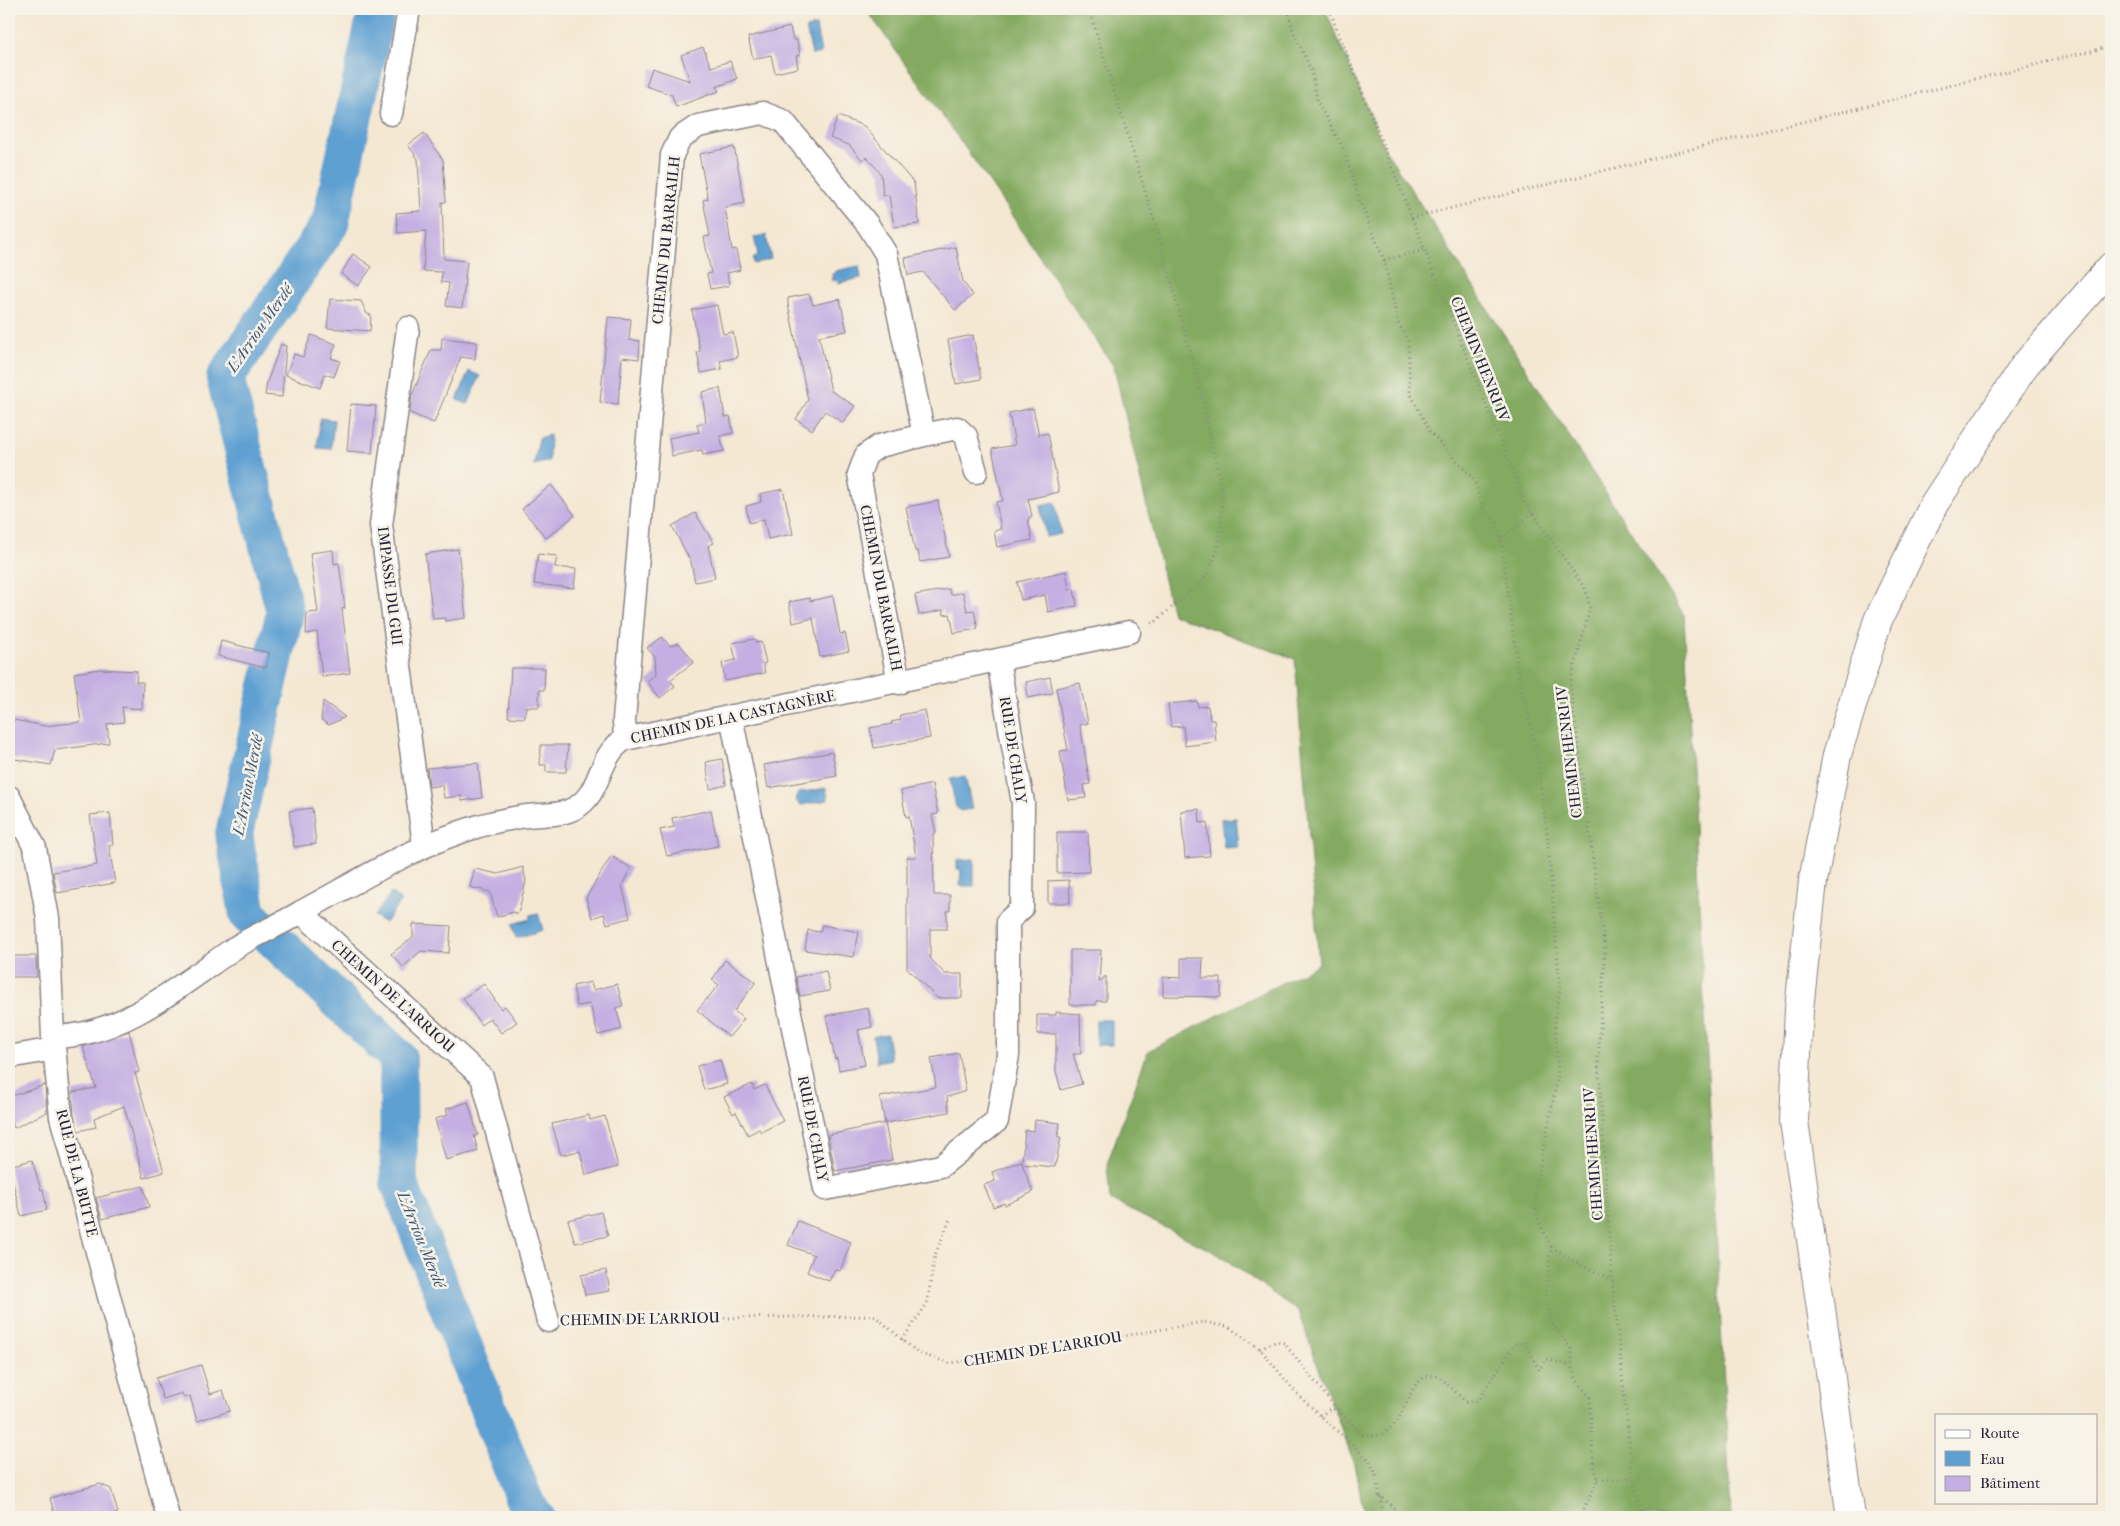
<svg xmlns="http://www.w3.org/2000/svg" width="2120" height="1526" viewBox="0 0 2120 1526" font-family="'IM FELL French Canon',serif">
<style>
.forest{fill:#83aa60;stroke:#52664e}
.water{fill:#5ea0d2;stroke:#406186}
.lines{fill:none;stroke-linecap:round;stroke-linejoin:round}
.river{stroke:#5ea0d2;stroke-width:38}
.building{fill:#c3afe2}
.street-casing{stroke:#8b8587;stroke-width:25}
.secondary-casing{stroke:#8b8587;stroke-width:30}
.path{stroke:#8b8587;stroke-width:3;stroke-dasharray:1 4;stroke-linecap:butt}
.street{stroke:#fff;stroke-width:22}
.secondary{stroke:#fff;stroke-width:28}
.labels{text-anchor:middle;stroke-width:5;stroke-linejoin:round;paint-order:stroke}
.street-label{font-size:15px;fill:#22223b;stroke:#f7f3e8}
.water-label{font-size:16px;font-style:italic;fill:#3a5477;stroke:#f7f3e8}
</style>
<rect width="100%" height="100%" fill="#f7f3e8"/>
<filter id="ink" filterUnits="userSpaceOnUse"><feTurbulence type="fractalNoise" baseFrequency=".02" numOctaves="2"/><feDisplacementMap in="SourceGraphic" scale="10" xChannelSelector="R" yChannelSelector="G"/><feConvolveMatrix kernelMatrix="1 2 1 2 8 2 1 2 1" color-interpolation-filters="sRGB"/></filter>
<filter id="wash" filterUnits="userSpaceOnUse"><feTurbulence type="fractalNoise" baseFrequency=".0096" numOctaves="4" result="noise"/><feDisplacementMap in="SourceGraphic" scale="20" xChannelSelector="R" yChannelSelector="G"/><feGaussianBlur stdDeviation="1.12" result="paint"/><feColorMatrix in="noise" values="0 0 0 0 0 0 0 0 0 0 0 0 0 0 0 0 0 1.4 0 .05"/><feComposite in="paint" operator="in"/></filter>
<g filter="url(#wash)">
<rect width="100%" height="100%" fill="#f4e8d3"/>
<path class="forest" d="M866 9H1325L1385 149 1684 615 1731 1517H1365L1354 1464 1298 1311 1216 1253 1110 1200 1107 1164 1148 1051 1319 964 1295 659 1172 614 1114 367 981 170Z"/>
<path class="water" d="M816 26 821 53 812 55 806 28Z
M766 235 771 259 754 264 753 259 758 255 754 237Z
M859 266 861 278 838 283 837 280 833 281 832 274 835 273V271Z
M469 371 480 376 468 404 457 400Z
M320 418 334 420 331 449 317 448Z
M550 435 549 461 534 465 539 438Z
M1055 502 1061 534 1046 537 1040 505Z
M965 776 972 809 960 811 956 807 950 779Z
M826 788 828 800 801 805 795 800 798 793Z
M1236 818 1239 847 1224 848 1221 819Z
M974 859V886H960L961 869H957V860Z
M391 893 401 901 385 923 374 916Z
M538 913 543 930 516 938 512 924 530 919V915Z
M1096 1020H1112V1045H1096Z
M887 1034 891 1059 877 1062 873 1036Z"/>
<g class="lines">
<path class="river" d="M377 9 330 224 225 378 285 612 234 834 248 915 398 1058 399 1183 526 1504 536 1517"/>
</g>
<g id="blocks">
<path class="building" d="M790 27 793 40H797L800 55 796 56 798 68 775 73 771 55 753 59 748 37Z
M703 47 711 67 730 61 737 79 716 87 719 91 676 107 672 95 646 86 652 68 690 81 681 55Z
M838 116 864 126 914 183 919 224 894 227 889 195 883 196 881 174 867 157 862 160 849 145 830 138Z
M424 133 443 160 446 202H442L444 259 467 261 462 308 446 306 449 283 441 282 442 272 423 271 426 231 398 233 396 213 421 211 418 159 408 145Z
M734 147 745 203 725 207 732 250 736 249 740 270 727 273 729 286 710 289 707 274 711 273 704 237 710 236 703 200 708 199 699 154Z
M956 247 963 282 973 295 955 310 923 272 908 275 905 258Z
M353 254 372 267 358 286 341 274Z
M809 294 813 305 840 299 847 331 819 336 831 391 855 406 843 423 825 411 812 430 796 419 808 400 788 304V298Z
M330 299 361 301 367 314 371 315 370 331 327 328Z
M717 305 723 334 733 332 738 357 720 361 722 369 701 373 697 352 700 351 692 310Z
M608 317 631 319 629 340 640 341 639 359 622 357 618 404 600 402Z
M311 335 336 344 331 358 340 361 334 377 325 374 320 388 286 375 294 354 303 357Z
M973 335 981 379 956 384 948 340Z
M442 338 477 342 475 359 461 357 434 423 410 413 412 395 431 350H441Z
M281 344 286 346 282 397 265 395 267 382Z
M720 388 725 417 730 416 733 433 720 436 724 451 703 455 702 450 672 456 669 438 699 432 697 424 706 422 702 392Z
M351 404 376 406 372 453 347 451Z
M1033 408 1039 435 1048 433 1059 492 1028 499 1032 516 1028 519 1032 540 997 547 994 531 1001 529 996 502 1003 501 992 449 1015 445 1009 413Z
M551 485 575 515 546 538 522 509Z
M783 489 793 534 768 539 764 519 749 523 746 506 761 502 760 494Z
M938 501 949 557 920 562 918 551H915L906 507Z
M695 513 714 543 708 546 715 578 695 582 691 562 672 526Z
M458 549 466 618 445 621V618L433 619 425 554Z
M333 550 334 564 339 563 345 608 342 609 350 673 322 677 317 632 306 634 307 613 318 612 310 553Z
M538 554 557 556 555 567 576 569 574 588 534 584Z
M1066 571 1069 590 1074 589 1077 606 1048 612 1045 595 1021 600 1017 582Z
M949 589 951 595 963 592 967 611 974 610 978 629 954 633 950 614 944 615 943 610 919 615 915 595Z
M833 596 840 634 845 633 849 651 820 657 813 618 793 623 789 602 810 598V601Z
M662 637 670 646 679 643 694 662 670 680 675 686 660 698 647 681 656 674 655 657 647 648Z
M755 639 756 643 761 642 766 663 763 664 765 673 725 681 722 663 736 660 732 643Z
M221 641 269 653 266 668 218 656Z
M511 668H545L544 690H539V707H526L525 718 508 717Z
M100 669 137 671 136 682H143L142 709 122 707 124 722 107 724 109 743 55 750 51 765 9 758V719L45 726 81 722 74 673Z
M1050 677 1053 693 1028 698 1026 682Z
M1080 683 1088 723 1080 725 1090 784 1084 785 1086 798 1068 800 1060 751 1068 750 1056 688Z
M323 701 345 717 329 725 321 720Z
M1197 701 1198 707 1208 706 1210 720H1214L1216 742 1185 746 1183 726 1171 727 1168 704Z
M925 710 930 738 874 748 870 728 892 724 891 722 901 720 900 715Z
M541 745H568L566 772H546V765H540Z
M832 752 837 776 768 788 764 765Z
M722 759 726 785 710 789 706 762Z
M478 763 482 798 462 801 461 796 444 798 442 785 429 787 427 768Z
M932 784 938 814 932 815 936 833 933 834 934 895H950V911H947V929H930V958L945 974H962V998H937L907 968V857H916L909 816 906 817 901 791Z
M312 808 316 844 294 847 289 811Z
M1199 809 1200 823 1207 822 1210 856 1185 858 1181 811Z
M711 810 718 846 667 856 660 830 674 827 672 818Z
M110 813 113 845H109L115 883 57 893 53 872 97 865 90 815Z
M1057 832H1088L1089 872 1057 873Z
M611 856 631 868 622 885 630 918 607 924 604 914 592 918 586 898Z
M523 867 526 881 518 914 513 912 497 917 490 892 470 887 475 869 498 874Z
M1069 880 1070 903H1048V881Z
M413 924 451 926 449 953 421 951 403 967 391 954 413 937Z
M822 925 859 932 854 957 805 950 808 930 820 932Z
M1070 950H1101L1099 982 1106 976V1001H1096V1005H1070Z
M9 956H36L37 977H9Z
M1181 958H1203L1202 978H1221V997L1163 996V977L1181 978Z
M725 960 756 982 734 1011 744 1019 729 1037 697 1010 719 985 712 980Z
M826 971 830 991 800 996 796 977Z
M591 982 593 990 617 984 623 1006 616 1008 622 1029 598 1035 590 1004 577 1006 573 986Z
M484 984 501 1009 505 1006 517 1022 501 1033 490 1018 481 1025 463 998Z
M868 1008 872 1027 858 1030 865 1065 839 1070 837 1058 835 1059 826 1016Z
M1056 1012 1080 1014 1081 1054H1073L1082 1084 1061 1090 1056 1071V1034H1037V1015H1056Z
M129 1031 139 1072 135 1073 164 1172 144 1178 124 1106 94 1118 96 1127 78 1131 74 1115 72 1092 96 1088 83 1047Z
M959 1053 966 1091 947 1097 949 1112 885 1123 880 1097 936 1087 931 1058Z
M720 1060 727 1084 704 1090 697 1066Z
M752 1084 754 1090 765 1085 783 1121 761 1132 759 1129 748 1135 736 1112 733 1114 724 1097Z
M45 1085 47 1112 14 1128 9 1114V1097Z
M468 1102 478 1135 474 1136 478 1151 446 1160 435 1119 448 1115 446 1109Z
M589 1115 590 1120 605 1116 618 1167 586 1175 580 1151 561 1155 552 1124Z
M1035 1120 1060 1123 1058 1137H1061L1055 1167 1022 1164 1033 1192 1005 1205 1004 1203 993 1207 984 1185 995 1181 992 1172 1021 1161 1022 1163 1025 1130 1034 1131Z
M885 1123 892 1160 835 1171 828 1135Z
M32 1160 41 1190 43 1189 47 1210 21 1216 9 1166Z
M143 1186 149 1207 102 1219 96 1198Z
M601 1212 608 1236 575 1243 568 1220Z
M798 1221 851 1242 840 1271 835 1269 829 1281 807 1272 814 1255 788 1245Z
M606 1270 610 1291 585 1295 581 1275Z
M201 1365 210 1394 223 1390 230 1411 197 1421 190 1396 184 1398 182 1393 163 1399 156 1378Z
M100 1484 111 1489 118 1513 105 1517H55L50 1498Z"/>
</g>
</g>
<g filter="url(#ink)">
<use href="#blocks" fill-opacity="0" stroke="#8b8587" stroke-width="1"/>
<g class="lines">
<g class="street-casing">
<path id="street" d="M391 114 409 9
M408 328 381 525 424 845
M924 435 957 428 966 436 976 472
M731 716 825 1189 941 1166 997 1121 1008 1055V921L1022 908 1023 803 998 660
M625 739 624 720 672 155 680 138 698 126 763 113 783 121 868 225 886 254 924 435 879 446 866 455 859 474 899 683
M9 797 35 848 48 918 53 1037 61 1117 168 1517
M301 912C359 881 415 845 479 826 494 822 511 818 527 816 543 814 561 816 575 808 603 792 596 757 625 739L1129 632
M53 1037C124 1036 181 984 236 947 257 934 280 925 301 912L482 1077 548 1321
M9 1057 54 1049"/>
</g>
<g class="secondary-casing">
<path id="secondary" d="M1851 1517 1794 1121 1799 1009 1813 881 1837 755 1878 620 1934 504 2025 365 2111 267"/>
</g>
<path class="path" d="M1089 9 1157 230 1204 403 1223 497 1218 550 1203 581 1156 621 1148 624
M1288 9 1293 31 1311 70 1318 103 1344 150 1361 204 1384 260 1398 323 1408 340 1410 393 1430 432 1473 478 1485 512 1496 522 1501 539 1520 683 1536 747 1547 833 1560 987 1555 1019 1558 1077 1535 1188 1537 1217 1551 1247 1545 1301 1553 1324 1572 1350 1571 1366 1577 1381 1590 1397 1593 1461 1598 1479 1580 1517
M1329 9 1525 502 1586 590 1590 608 1570 683 1605 951 1598 1058 1612 1279 1633 1477 1644 1517
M1411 218 2111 46
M1384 260 1424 250
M1501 539 1533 513
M1551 1247 1578 1264 1612 1279
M569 1320 875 1316 918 1353 949 1363 1013 1356 1203 1322 1229 1327 1260 1349 1298 1395 1369 1460 1376 1474 1379 1496 1394 1507 1399 1517
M902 1340 927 1304 935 1255 951 1217
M1260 1349 1277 1341 1284 1343 1336 1408
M1320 1416 1329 1410 1337 1409 1363 1435 1374 1436 1384 1433 1397 1422 1414 1387 1425 1376H1439L1466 1402 1477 1401 1515 1344 1525 1342 1539 1370 1547 1359 1571 1366
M1598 1479 1617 1480 1633 1477
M1380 1497 1384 1517"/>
<use href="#street" class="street"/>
<use href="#secondary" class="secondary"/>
</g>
</g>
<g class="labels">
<g class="street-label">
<text transform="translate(666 240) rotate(-84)" y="5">CHEMIN DU BARRAILH</text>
<text transform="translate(1480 359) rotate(68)" y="5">CHEMIN HENRI IV</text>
<text transform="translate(390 586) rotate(83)" y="5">IMPASSE DU GUI</text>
<text transform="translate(881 588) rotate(79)" y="5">CHEMIN DU BARRAILH</text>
<text transform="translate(733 717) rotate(-12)" y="5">CHEMIN DE LA CASTAGNÈRE</text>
<text transform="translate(1013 750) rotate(81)" y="5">RUE DE CHALY</text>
<text transform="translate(1569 752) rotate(-97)" y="5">CHEMIN HENRI IV</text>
<text transform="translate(393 996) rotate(42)" y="5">CHEMIN DE L'ARRIOU</text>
<text transform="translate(813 1129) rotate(79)" y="5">RUE DE CHALY</text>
<text transform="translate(1593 1154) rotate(-94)" y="5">CHEMIN HENRI IV</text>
<text transform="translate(77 1173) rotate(76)" y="5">RUE DE LA BUTTE</text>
<text transform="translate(640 1319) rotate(-1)" y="5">CHEMIN DE L'ARRIOU</text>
<text transform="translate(1043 1349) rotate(-9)" y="5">CHEMIN DE L'ARRIOU</text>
</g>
<g class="water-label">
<text transform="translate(259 328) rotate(-55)" y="6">L'Arriou Merdé</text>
<text transform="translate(247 785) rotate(-79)" y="6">L'Arriou Merdé</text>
<text transform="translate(422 1239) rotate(68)" y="6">L'Arriou Merdé</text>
</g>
</g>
<rect width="2120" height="1526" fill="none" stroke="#f7f3e8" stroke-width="30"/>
<rect x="1935" y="1414" width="162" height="90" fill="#f7f3e8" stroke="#a29fa3"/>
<rect x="1945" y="1430" width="25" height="8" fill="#ffffff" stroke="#a29fa3"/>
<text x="1980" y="1438" font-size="15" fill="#22223b">Route</text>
<rect x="1945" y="1451" width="25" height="15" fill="#5ea0d2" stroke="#a29fa3"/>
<text x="1980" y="1464" font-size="15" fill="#22223b">Eau</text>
<rect x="1945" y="1476" width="25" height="15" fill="#c3afe2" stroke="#a29fa3"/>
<text x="1980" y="1488" font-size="15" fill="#22223b">Bâtiment</text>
</svg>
